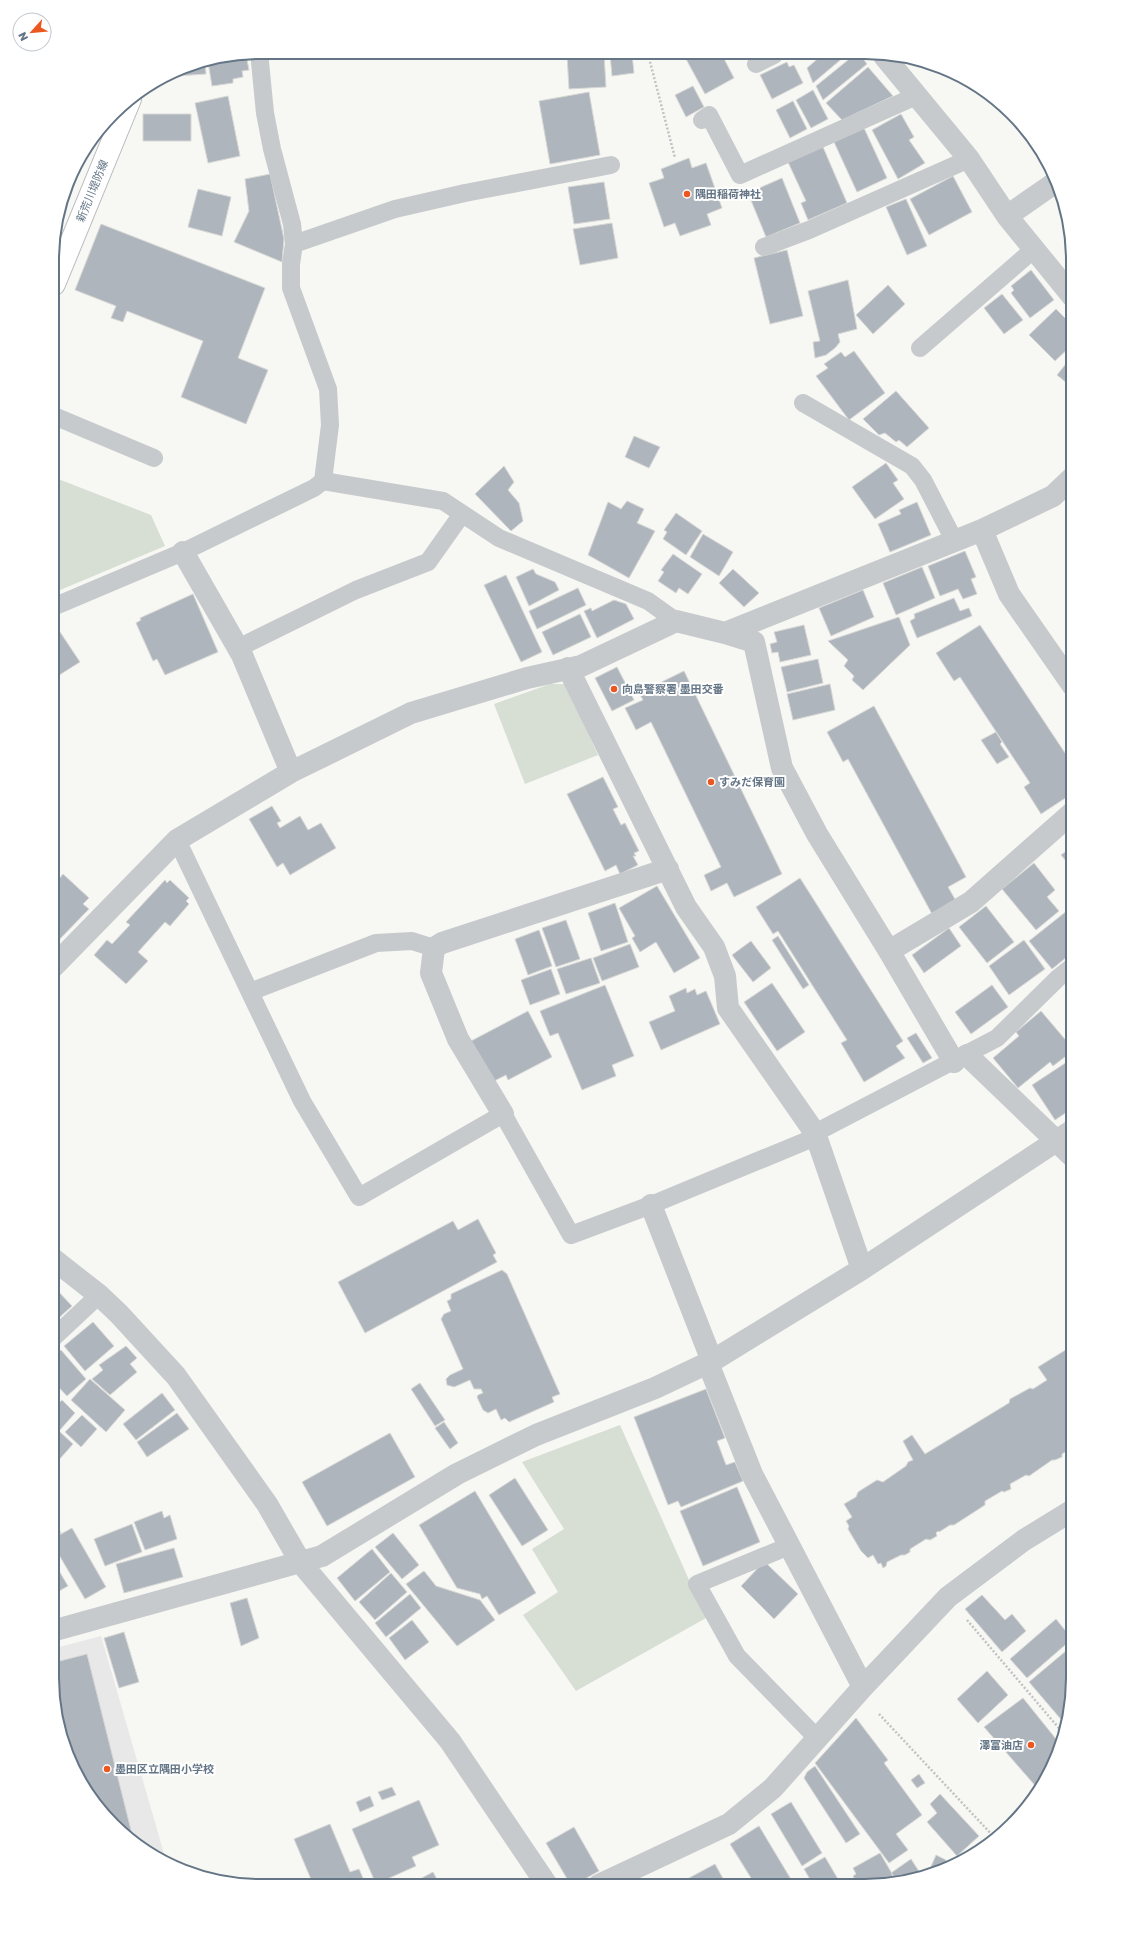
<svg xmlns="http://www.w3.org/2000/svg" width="1125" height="1938" viewBox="0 0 1125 1938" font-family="'Golos Text','Noto Sans JP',sans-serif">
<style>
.built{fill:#e7e8e7}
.green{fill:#d7dfd4}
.building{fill:#aeb5bc;stroke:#d8d8d6}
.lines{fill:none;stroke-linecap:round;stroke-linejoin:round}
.secondary-casing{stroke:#b8bdc2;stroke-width:24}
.path{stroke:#c0c2c4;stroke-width:2.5;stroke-dasharray:2 2;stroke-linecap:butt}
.service{stroke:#c6cacd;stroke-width:18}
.minor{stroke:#c6cacd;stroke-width:22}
.secondary{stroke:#fff;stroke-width:22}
.poi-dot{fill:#eb571f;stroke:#fff;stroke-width:1.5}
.labels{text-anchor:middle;stroke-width:4;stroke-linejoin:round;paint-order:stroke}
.street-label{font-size:11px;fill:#647586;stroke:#fff}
.poi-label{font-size:11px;font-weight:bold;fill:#647586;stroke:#fff;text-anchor:start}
.rim{fill:none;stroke:#647586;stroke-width:2}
</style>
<rect width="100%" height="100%" fill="#f7f7f3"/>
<path class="built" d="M101 1636 167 1864 123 1834 87 1794 52 1678V1649Z"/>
<path class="green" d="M53 477 151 515 165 546 53 593Z
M550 684H566L598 755 525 784 494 704Z
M620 1425 706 1618 576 1691 523 1615 558 1592 532 1549 564 1529 522 1462Z"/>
<path class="building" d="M604 54 606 87 569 89 567 55Z
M610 54H632L634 73 612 76Z
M246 55 249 70 242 71 243 77 233 79V83L212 86 208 62Z
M694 55H722L734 78 705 94 686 59Z
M822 55 845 56 813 83 807 68Z
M853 56H861L867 64 823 100 816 86Z
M787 62 789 67 794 65 803 83 772 99 760 75Z
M205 63 206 74 176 76V71L181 68Z
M868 67 893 96 842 120 826 103Z
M693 86 704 107 686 117 675 95Z
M813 90 828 119 811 128 796 100Z
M589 92 600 155 550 164 539 101Z
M228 96 240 156 208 163 195 103Z
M793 101 807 129 790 138 776 110Z
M143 114H191V141H143Z
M901 114 914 137 909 140 925 163 898 179 872 130Z
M864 128 887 178 857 192 834 142Z
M823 147 847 203 808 220 801 203 806 201 788 162Z
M689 158 692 168 706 163 722 208 707 214 711 225 680 236 675 223 664 227 649 183 664 178 661 169Z
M270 174 284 239 282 262 234 242 249 211 245 179Z
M953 176 972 212 929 235 910 199Z
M782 178 800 223 766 237 748 193Z
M604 182 610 219 574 224 568 187Z
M198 189 231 197 222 236 188 227Z
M906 199 927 246 907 255 886 207Z
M612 223 618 258 580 265 573 229Z
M101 224 265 288 238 358 268 370 246 424 181 397 203 341 127 311 123 322 111 318 116 306 75 290Z
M787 250 803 316 770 324 754 258Z
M1031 270 1054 300 1030 318 1011 293 1014 290 1011 286Z
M848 280 857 329 838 334 840 342 835 348 826 355 815 358 813 342 820 341 808 291Z
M888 285 905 304 873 334 856 315Z
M1002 294 1023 320 1004 334 984 308Z
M1056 309 1073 326V344L1055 361 1029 335Z
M854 351 885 393 849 420 816 376 828 368 824 364 841 352 845 357Z
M1073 355V388L1057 375Z
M896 391 929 428 907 447 899 440 896 442 885 433 879 435 863 419Z
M634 436 660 447 649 468 625 457Z
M886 463 898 480 893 483 904 499 875 519 852 487Z
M504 466 514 482 508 490 519 503 523 521 511 531 475 494Z
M627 501 644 509 637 523 655 531 629 578 588 555 608 502 621 509Z
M917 502 931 535 890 552 878 524 901 514 899 510Z
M676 513 702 531 686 555 663 539 667 532 664 530Z
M703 534 733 552 719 576 690 557Z
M965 551 976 577 971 579 977 594 963 599 958 589 940 596 928 566Z
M673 554 702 574 688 594 679 588 676 593 658 581 664 572 661 570Z
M922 567 935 598 896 615 883 583Z
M533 569 536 574 555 582 559 590 529 606 516 577Z
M733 569 759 593 744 607 719 583Z
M506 575 542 652 521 662 484 585Z
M578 588 586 605 537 629 529 611Z
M863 590 874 617 831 636 819 608Z
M193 594 218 652 165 675 157 659 153 661 136 623 141 620 140 618Z
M954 598 960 611 969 608 972 616 917 638 910 621 915 618 914 614Z
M614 600 626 604 634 619 597 638 584 611 591 608 592 611Z
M580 614 591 637 553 655 542 632Z
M899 617 910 645 863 690 852 680 854 676 844 666 848 660 828 641Z
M54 623 80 662 53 679V624Z
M804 625 811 655 780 662 778 652 772 653 770 644 777 642 774 632Z
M980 625 1073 765V793L1041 814 1024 787 1030 783 960 677 954 681 936 653Z
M818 659 823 683 787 692 781 667Z
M617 667 634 700 612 711 595 678Z
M684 671 782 874 734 897 727 883 711 891 704 875 721 867 651 722 636 730 625 708 643 700 639 693Z
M830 684 835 710 793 720 787 694Z
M874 706 966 877 948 887 956 901 932 914 848 759 843 762 827 732Z
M996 732 1002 742 1000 744 1009 757 997 764 981 740Z
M603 777 618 807 613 809 621 825 625 823 639 851 634 853 636 856H633L638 865 620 874 616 865 605 871 567 794Z
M272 806 281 821 277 823 280 828 300 816 308 830 321 823 336 848 290 875 283 863 277 867 249 819Z
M1073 846V869L1061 855Z
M1034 863 1055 890 1047 897 1059 911 1036 930 1002 889Z
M53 874 59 879 63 874 89 898 83 904 89 909 53 946Z
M800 878 903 1041 896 1046 905 1058 864 1082 841 1043 847 1040 778 931 773 934 756 907Z
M165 880 167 883 170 880 189 898 186 901 189 904 170 926 165 922 138 952 148 961 126 984 94 955 107 940 112 944 130 925 126 922Z
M657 886 700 958 674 973 656 942 640 952 632 938 635 936 619 908Z
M615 903 628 942 601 951 588 913Z
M986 906 1014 942 987 963 959 927Z
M1073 906V952L1052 969 1029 941Z
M566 920 580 959 556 967 542 928Z
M949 928 961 946 924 973 912 955Z
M539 930 552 966 528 975 515 939Z
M778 936 809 985 803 989 772 940Z
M1024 940 1045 969 1009 995 989 966Z
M751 941 771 968 753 982 732 955Z
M630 944 639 967 602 981 593 958Z
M591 958 600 983 566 994 557 969Z
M551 969 560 994 530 1005 521 980Z
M772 983 805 1032 777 1051 744 1002Z
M605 985 634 1056 612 1065 616 1076 582 1090 558 1033 550 1036 540 1011Z
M992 985 1008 1007 971 1034 955 1012Z
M686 988 687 993 695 989 697 995 706 991 720 1024 661 1050 649 1022 675 1011 669 996Z
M528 1011 552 1057 508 1080 506 1075 492 1082 471 1041Z
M1041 1011 1069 1044 1070 1053 1053 1066 1050 1062 1018 1088 993 1058 1019 1036 1016 1032Z
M916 1033 932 1058 923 1063 907 1038Z
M1073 1058V1108L1055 1120 1032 1085Z
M478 1219 496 1253 493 1255 497 1262 365 1333 338 1282 453 1221 458 1230Z
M502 1270 507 1274 560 1394 552 1397 554 1402 509 1422 505 1418 501 1420 496 1409 488 1413 483 1410 477 1397 478 1395 483 1393 481 1389H474L470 1380 454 1387 447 1385 446 1379 450 1375 463 1369 441 1319 444 1314 451 1311 447 1301 451 1299V1294Z
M56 1289 72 1306 52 1324V1292Z
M93 1322 114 1346 85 1371 64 1346Z
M126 1346 137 1358 130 1364 137 1372 110 1395 92 1379 103 1370 99 1365Z
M1072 1346 1073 1447 1062 1454V1457L1055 1460H1052L1029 1476 1026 1475 1010 1484 1011 1489 1004 1492 1002 1491 985 1501V1505L954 1525H950L939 1532 938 1531 936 1533 937 1536 930 1540 926 1539 910 1549V1552L905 1555H901L887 1562 886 1566 883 1568 881 1563 878 1564 873 1555 868 1558 861 1551 848 1529 849 1526 846 1521 852 1517 844 1504 856 1497 858 1492 877 1480 883 1482 906 1466 908 1462 913 1460 903 1441 912 1435 925 1454 1009 1403 1010 1399 1030 1388 1033 1389 1047 1380 1038 1367Z
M61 1350 86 1379 67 1396 52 1380V1358Z
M90 1379 125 1410 106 1432 71 1400Z
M420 1383 445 1420 435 1426 411 1389Z
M706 1389 725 1438 717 1441 726 1465 735 1462 743 1481 681 1507 678 1501 668 1505 634 1417Z
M52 1392 58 1398 52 1404Z
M162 1393 175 1410 136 1440 123 1424Z
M62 1400 75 1413 59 1431 73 1444 57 1462 52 1457V1410Z
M177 1413 189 1429 147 1457 137 1442Z
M82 1415 97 1429 81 1447 65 1432Z
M444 1422 458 1443 450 1449 435 1428Z
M390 1433 415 1477 327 1526 302 1482Z
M515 1478 548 1530 522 1546 489 1495Z
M737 1487 760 1542 703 1566 680 1511Z
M475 1491 536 1593 499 1615 487 1596 482 1599 480 1594 457 1588 419 1525Z
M162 1511 164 1518 170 1515 177 1539 145 1550 134 1522Z
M52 1516 61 1533 52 1538Z
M132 1524 142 1552 105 1566 94 1539Z
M1073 1527V1539L1065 1532Z
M72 1528 106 1587 85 1599 52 1543V1539Z
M393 1533 419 1565 402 1579 375 1547Z
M174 1548 183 1577 124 1593 116 1564Z
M372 1549 390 1572 355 1601 337 1578Z
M52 1559 68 1586 52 1595Z
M767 1564 798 1594 774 1619 741 1586 759 1567Z
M1073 1566V1578L1066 1572Z
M424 1571 436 1586 480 1600 495 1620 457 1646 406 1584Z
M391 1573 407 1592 375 1620 359 1602Z
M410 1594 421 1608 386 1637 375 1623Z
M982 1595 1005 1620 1012 1614 1026 1631 1002 1652 965 1609Z
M247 1598 259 1638 241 1646 230 1603Z
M1056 1619 1072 1639 1027 1678 1010 1659Z
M412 1620 429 1642 405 1660 389 1638Z
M1073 1620V1633L1067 1626Z
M124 1632 139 1682 119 1688 104 1638Z
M1073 1645V1691L1065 1724 1029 1682Z
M87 1654 134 1842 123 1834 87 1794 63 1745 52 1678V1663Z
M987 1671 1008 1695 978 1723 957 1699Z
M1023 1698 1060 1744 1057 1757 1039 1790 984 1727Z
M856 1718 888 1760 884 1763 922 1815 896 1834 908 1850 889 1863 815 1763Z
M815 1766 860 1834 846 1843 804 1778 807 1772Z
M919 1774 925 1783 917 1788 911 1780Z
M392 1787 396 1795 382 1800 378 1792Z
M940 1794 979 1836 957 1856 927 1822 937 1813 930 1804Z
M370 1796 374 1806 360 1812 356 1802Z
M419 1800 439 1845 412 1857 416 1866 376 1884 352 1829Z
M791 1802 822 1853 802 1866 771 1814Z
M330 1824 350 1872 359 1869 366 1885 313 1884 294 1839Z
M759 1826 795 1886H756L730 1844Z
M574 1827 599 1871 574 1885 569 1882 546 1843Z
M983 1840 988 1844 981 1851 971 1855Z
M880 1853 894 1877 885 1883 859 1886 853 1876 856 1874 853 1868Z
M936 1855 946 1860 943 1869 933 1874 934 1871 930 1869Z
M825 1857 842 1886H814L804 1869Z
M911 1859 922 1876 896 1881 891 1873Z
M715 1864 727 1886 676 1885Z
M433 1872 440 1885H409Z"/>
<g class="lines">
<g class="secondary-casing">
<path id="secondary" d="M54 284 130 99"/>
</g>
<path class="path" d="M648 54 675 158
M967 1620 1063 1733
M879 1714 995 1838"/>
<path class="service" d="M756 64 774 55
M702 120 709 115 740 175 916 96
M294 244 395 209 465 193 611 165
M764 247 809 230 969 159
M920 348 1033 250
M803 403 912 466 923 480 954 540
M54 416 154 458
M323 481 443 501 499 538 648 601 676 621
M53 607 183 552 314 488 323 481 330 425 328 389 291 288V264L294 244 292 224 272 149 265 113 259 52
M238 648 356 590 428 562 462 514
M177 840 302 1101 359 1197 503 1114 571 1235 651 1205 806 1141 815 1133 997 1038 1058 978 1073 966
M250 992 376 943 412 941 434 948
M52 1339 99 1295
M789 1546 697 1584 737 1656 817 1738"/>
<path class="minor" d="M884 56 969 159 1007 216 1073 297
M1007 216 1056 182
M982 530 1009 594 1073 686
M183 552 242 655 291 772
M725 633 754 642 782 768 817 834 889 951 954 1062
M568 668 686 907 714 947 725 976 728 1008 815 1133 862 1269
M889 951 971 902 1073 812
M53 967 177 840 291 772 411 713 527 678 581 666 676 621 725 633 982 530 1053 496 1073 477
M967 1055 1073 1157
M503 1114 458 1039 431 973 434 948 442 943 668 869
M651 1205 712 1361
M53 1259 99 1295 119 1314 176 1376 267 1504 301 1563 450 1741 547 1885
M708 1363 752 1474 863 1687
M52 1631 322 1556 457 1474 536 1435 655 1388 712 1361 862 1269 1073 1130
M599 1885 729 1824 773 1788 863 1687 948 1597 1024 1540 1073 1510"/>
<use href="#secondary" class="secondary"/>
</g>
<g class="poi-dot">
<circle cx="687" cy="194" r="4"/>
<circle cx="614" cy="689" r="4"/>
<circle cx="711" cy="782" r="4"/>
<circle cx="1031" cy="1745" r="4"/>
<circle cx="107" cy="1769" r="4"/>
</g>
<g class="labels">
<g class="street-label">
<text transform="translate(92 191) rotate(-68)" y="4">新荒川堤防線</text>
</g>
<g class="poi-label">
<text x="695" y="198">隅田稲荷神社</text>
<text x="622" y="693">向島警察署 墨田交番</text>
<text x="719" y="786">すみだ保育園</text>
<text x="1023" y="1749" text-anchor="end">澤富油店</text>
<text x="115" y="1773">墨田区立隅田小学校</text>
</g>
</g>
<path d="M0 0H1125V1938H0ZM260 59H865A201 201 0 0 1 1066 260V1678A201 201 0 0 1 865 1879H260A201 201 0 0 1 59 1678V260A201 201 0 0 1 260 59Z" fill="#fff" fill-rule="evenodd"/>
<path class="rim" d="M260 59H865A201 201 0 0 1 1066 260V1678A201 201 0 0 1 865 1879H260A201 201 0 0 1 59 1678V260A201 201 0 0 1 260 59Z"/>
<g transform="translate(32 32) rotate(243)"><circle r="19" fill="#ffffff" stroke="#c1c8cf"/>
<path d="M0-3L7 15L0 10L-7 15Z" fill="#eb571f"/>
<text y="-6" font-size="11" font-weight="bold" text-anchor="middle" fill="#647586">N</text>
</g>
</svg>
